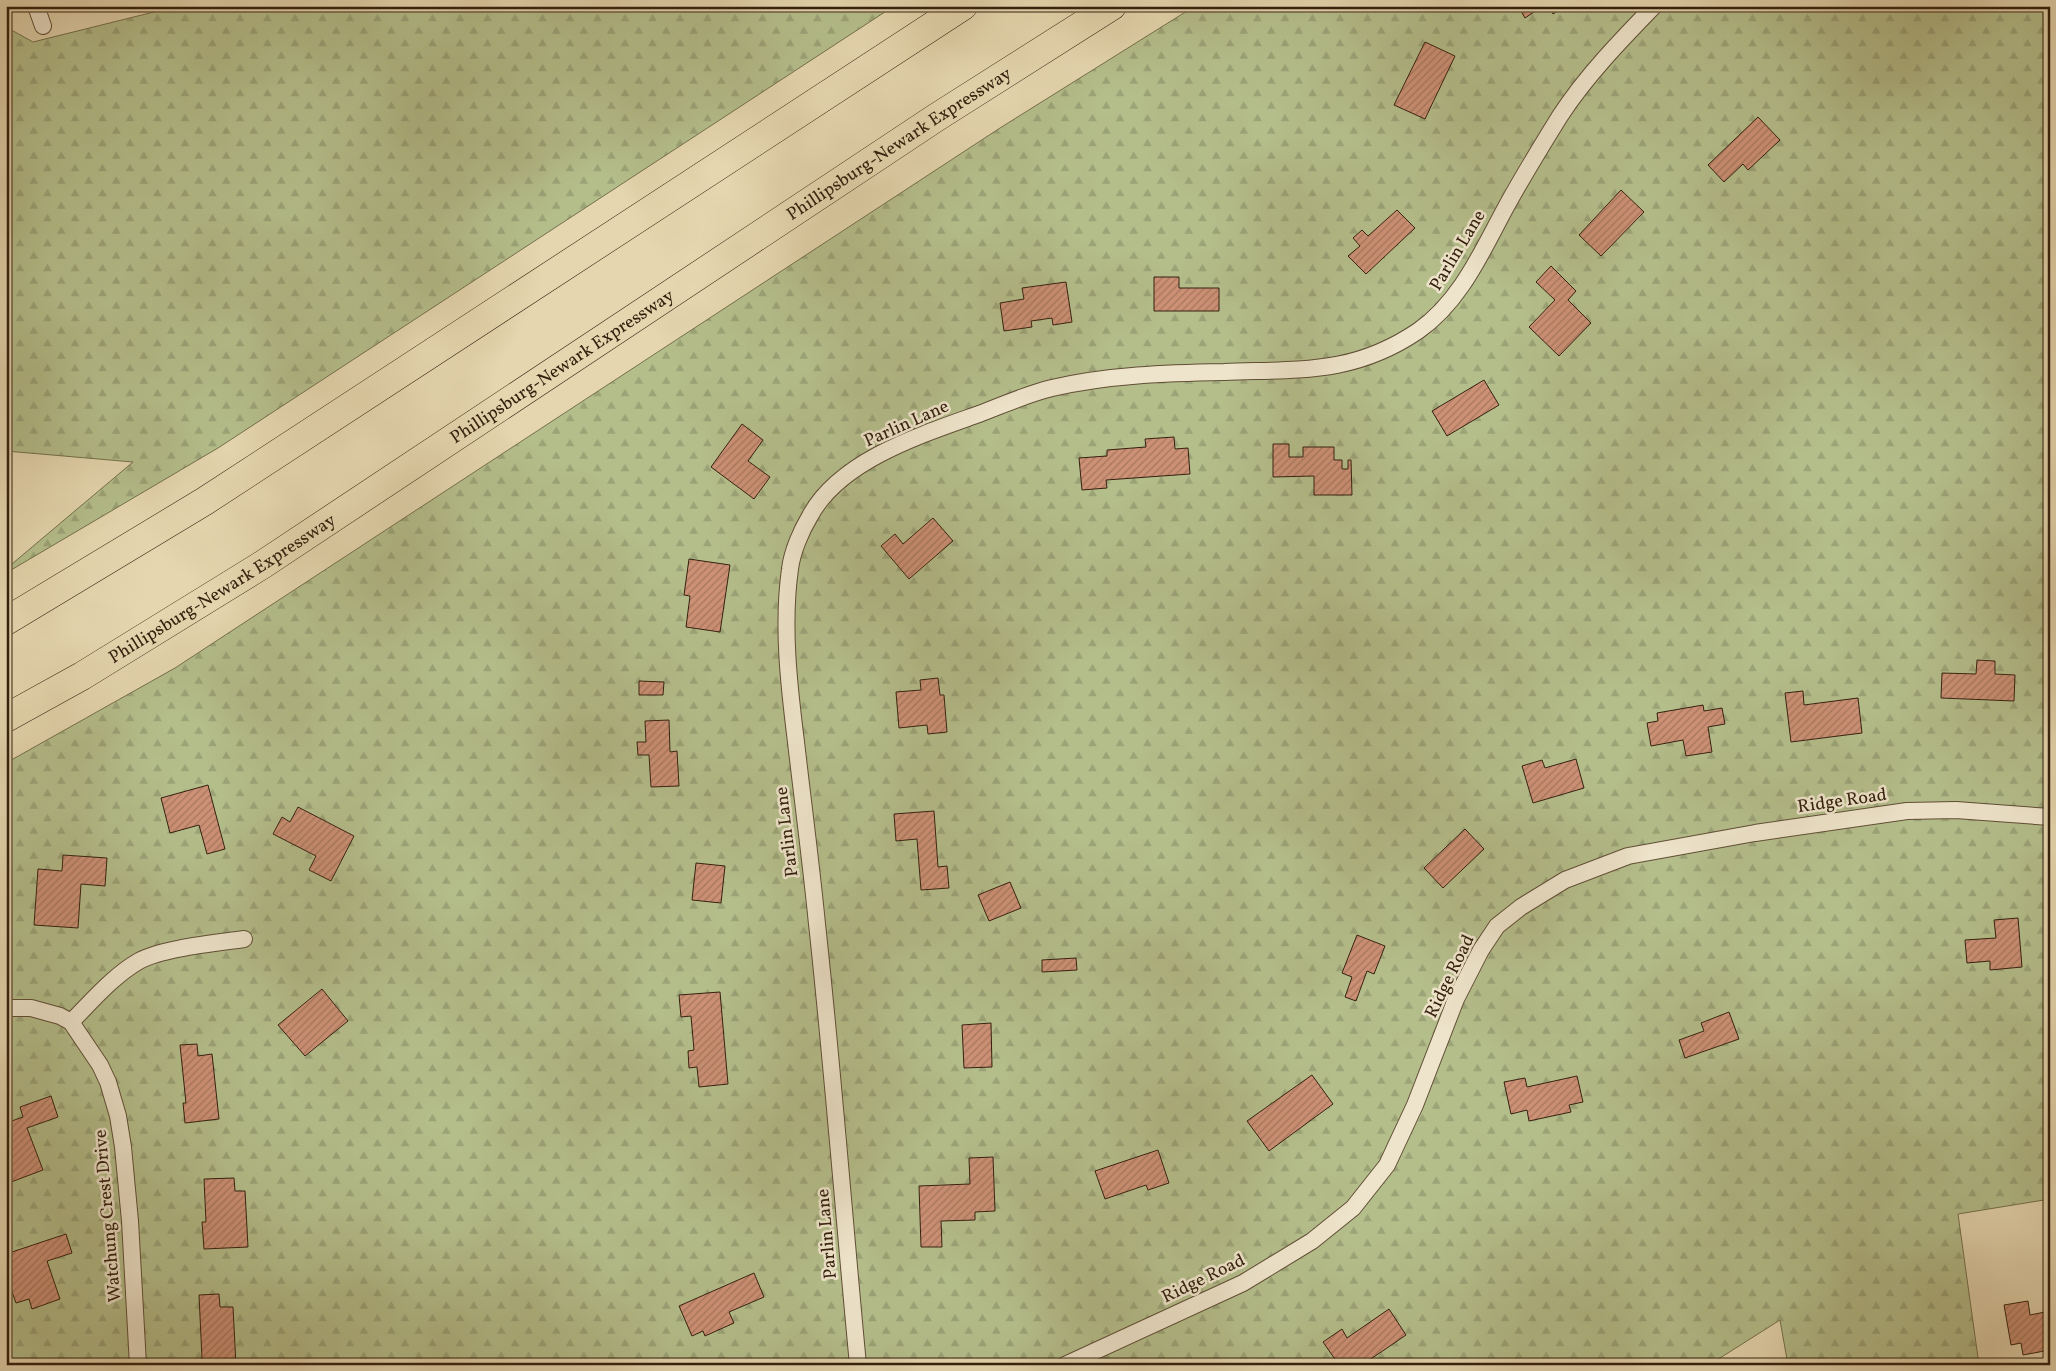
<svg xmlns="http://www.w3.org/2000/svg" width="2056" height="1371" viewBox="0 0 2056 1371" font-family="Vollkorn,serif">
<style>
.forest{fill:url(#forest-firs);stroke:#746f4c}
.building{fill:url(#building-hatch);stroke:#34200e}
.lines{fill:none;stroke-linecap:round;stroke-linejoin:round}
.minor-casing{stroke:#604e36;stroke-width:18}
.motorway-casing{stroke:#34200e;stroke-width:29}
.minor{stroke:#eee4cb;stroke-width:16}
.motorway{stroke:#e5d6af;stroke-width:28}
.labels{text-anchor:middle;stroke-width:5;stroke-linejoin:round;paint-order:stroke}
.street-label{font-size:18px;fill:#34200e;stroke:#eee4cb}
</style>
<defs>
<pattern id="forest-firs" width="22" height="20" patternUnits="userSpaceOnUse" patternTransform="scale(1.25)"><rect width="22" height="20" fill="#b4be8b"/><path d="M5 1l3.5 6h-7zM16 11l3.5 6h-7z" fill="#9ba377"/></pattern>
<pattern id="building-hatch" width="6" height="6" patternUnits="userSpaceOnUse" patternTransform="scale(1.25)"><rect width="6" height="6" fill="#cd9176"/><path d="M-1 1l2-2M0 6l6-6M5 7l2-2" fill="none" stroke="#a7765f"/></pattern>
</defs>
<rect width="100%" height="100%" fill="#e5d6af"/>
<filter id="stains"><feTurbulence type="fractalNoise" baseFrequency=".004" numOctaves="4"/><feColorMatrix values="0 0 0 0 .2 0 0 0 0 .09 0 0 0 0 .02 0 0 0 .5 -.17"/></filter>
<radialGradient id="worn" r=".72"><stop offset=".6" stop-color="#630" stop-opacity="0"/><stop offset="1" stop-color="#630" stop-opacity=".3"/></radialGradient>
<path class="forest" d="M170 6H894L218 448 6 573V569L133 462 6 451V27L33 42 170 8Z
M1195 6H2050V1199L1958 1214 1979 1365H1788L1780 1320 1709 1365H6V763L175 668 1000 128Z"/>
<path class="building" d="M1518 6H1543L1525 18Z
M1549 6H1565L1553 14Z
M1425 42 1455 56 1425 119 1394 105Z
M1758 117 1780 140 1748 170 1743 164 1724 182 1708 165Z
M1621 190 1644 212 1601 256 1579 235Z
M1397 210 1415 228 1366 274 1348 256 1360 246 1353 238 1362 230 1368 236Z
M1551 266 1576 291 1568 300 1591 323 1559 356 1529 327 1555 300 1536 282Z
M1154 277H1179V288H1219V311H1154Z
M1066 282 1072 322 1053 325 1052 318 1031 321 1032 327 1004 331 1000 303 1024 299 1022 288Z
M1484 380 1499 405 1447 436 1432 411Z
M742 424 763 440 748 461 770 477 754 499 711 467Z
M1174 437 1175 449 1188 448 1190 474 1106 480 1107 488 1082 490 1079 458 1107 456V450L1146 447 1145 439Z
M1273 444H1289V457H1303V447H1334V460H1342V469H1348V460H1351L1352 495H1314V476L1273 477Z
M933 518 953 541 909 579 881 546 895 534 903 544Z
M689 559 730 565 720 632 686 627 690 596 684 595Z
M1977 660 1995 661V674L2015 675 2014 701 1941 698 1942 673 1976 674Z
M938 678 940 695H944L947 732 928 734 927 725 899 728 896 692 921 690 920 680Z
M639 681 664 682 663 695H639Z
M1803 691 1804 705 1858 698 1862 733 1791 742 1785 693Z
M1703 705 1704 711 1722 708 1725 724 1708 727 1712 752 1686 756 1683 740 1651 746 1647 723 1658 721 1657 713Z
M669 720 670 752 677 751 679 786 651 787 649 755H638L637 742H646L645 721Z
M1576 759 1584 788 1533 803 1522 766 1542 760 1545 768Z
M208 785 225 849 207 854 199 825 170 833 161 798Z
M298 807 354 836 331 881 309 870 316 856 273 834 282 817 290 822Z
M934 811 938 867 947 866 949 888 921 890 917 839 896 841 894 814Z
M1465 829 1484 849 1443 888 1424 868Z
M63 855 107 858 105 886 81 884 78 928 34 925 38 869 62 871Z
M696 863 725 866 721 903 692 900Z
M1010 882 1021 908 989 921 978 895Z
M2018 918 2022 967 1990 970V961L1967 963 1965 940 1996 938 1994 920Z
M1357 935 1385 946 1374 974 1367 971 1356 1001 1345 997 1352 977 1342 973Z
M1076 958 1077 970 1042 972V960Z
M322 989 348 1021 305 1056 278 1025Z
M720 992 728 1084 699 1087 697 1067 689 1068 688 1051 694 1050 691 1016 681 1017 679 995Z
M1729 1012 1739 1039 1685 1058 1679 1040 1704 1031 1701 1023Z
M991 1023 992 1067 964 1068 962 1025Z
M197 1044 198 1056 212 1054 219 1119 185 1123 183 1103H186L180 1045Z
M1312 1075 1333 1104 1269 1151 1247 1121Z
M1577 1076 1583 1102 1569 1105 1571 1112 1529 1121 1527 1110 1511 1114 1504 1082 1525 1078 1527 1087Z
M51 1096 58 1117 27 1128 43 1170 11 1182 6 1169V1123L23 1117 20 1107Z
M1158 1150 1169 1183 1148 1190 1146 1185 1105 1199 1095 1171Z
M993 1157 995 1211 975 1212V1220L941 1221 942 1247H921L919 1186 970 1184 969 1158Z
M234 1178 235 1191H245L248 1247 204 1249 202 1222H206L204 1179Z
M66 1234 72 1253 47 1261 60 1299 32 1309 29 1299 16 1303 6 1275V1254Z
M754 1273 764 1297 729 1312 734 1323 705 1336 703 1331 692 1336 679 1306Z
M219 1294 220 1307H233L236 1365H201L200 1359H202L199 1295Z
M2028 1301 2030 1315 2050 1311V1350L2023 1355 2021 1343 2011 1345 2004 1305Z
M1389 1309 1406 1335 1362 1365H1339L1323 1342 1342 1329 1347 1338Z"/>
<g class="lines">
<g class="minor-casing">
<path id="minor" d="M36 6 43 26
M6 1008H31L60 1016 71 1022 100 1065 108 1082 118 1116 123 1147 130 1221 138 1365
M71 1022C92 1001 113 976 139 961 162 948 217 943 244 939
M858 1365C844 1218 833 1071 817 924 811 863 803 803 796 742 789 686 782 626 790 569 792 552 801 531 810 516 840 460 923 434 979 414 1003 405 1027 394 1052 388 1108 375 1167 373 1224 372 1299 369 1353 375 1418 331 1461 301 1482 251 1506 207 1523 176 1542 145 1560 116 1586 76 1621 40 1654 6
M1065 1365 1243 1283 1312 1241 1353 1208 1387 1165 1415 1105 1456 999 1481 950 1497 926 1521 907 1565 880 1628 856 1755 833 1907 811 1956 810 2050 817"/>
</g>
<g class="motorway-casing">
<g id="motorway">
<path d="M6 621 205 501 963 6"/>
<path id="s1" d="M6 718 82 676 262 565 937 117 1112 6"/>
</g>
</g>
<use href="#minor" class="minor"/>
<use href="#motorway" class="motorway"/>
</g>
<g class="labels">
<g class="street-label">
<text dy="6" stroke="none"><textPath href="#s1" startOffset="1062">Phillipsburg-Newark Expressway</textPath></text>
<text transform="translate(1457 250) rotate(-59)" y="6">Parlin Lane</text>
<text dy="6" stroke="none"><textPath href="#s1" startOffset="658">Phillipsburg-Newark Expressway</textPath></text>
<text transform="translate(906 423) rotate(-24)" y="6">Parlin Lane</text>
<text dy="6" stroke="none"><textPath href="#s1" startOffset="252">Phillipsburg-Newark Expressway</textPath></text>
<text transform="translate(1842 800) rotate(-8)" y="6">Ridge Road</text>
<text transform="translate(786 832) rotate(-97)" y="6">Parlin Lane</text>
<text transform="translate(1449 976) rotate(-64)" y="6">Ridge Road</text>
<text transform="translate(107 1216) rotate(-95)" y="6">Watchung Crest Drive</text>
<text transform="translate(826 1234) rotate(-95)" y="6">Parlin Lane</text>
<text transform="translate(1203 1278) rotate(-26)" y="6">Ridge Road</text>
</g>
</g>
<rect width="2056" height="1371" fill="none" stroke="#e5d6af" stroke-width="25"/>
<rect x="8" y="8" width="2041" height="1356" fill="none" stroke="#34200e" stroke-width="2.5"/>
<rect x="12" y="12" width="2031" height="1346" fill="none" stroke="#34200e"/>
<rect width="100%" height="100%" filter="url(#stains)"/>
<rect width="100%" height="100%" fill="url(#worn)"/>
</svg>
